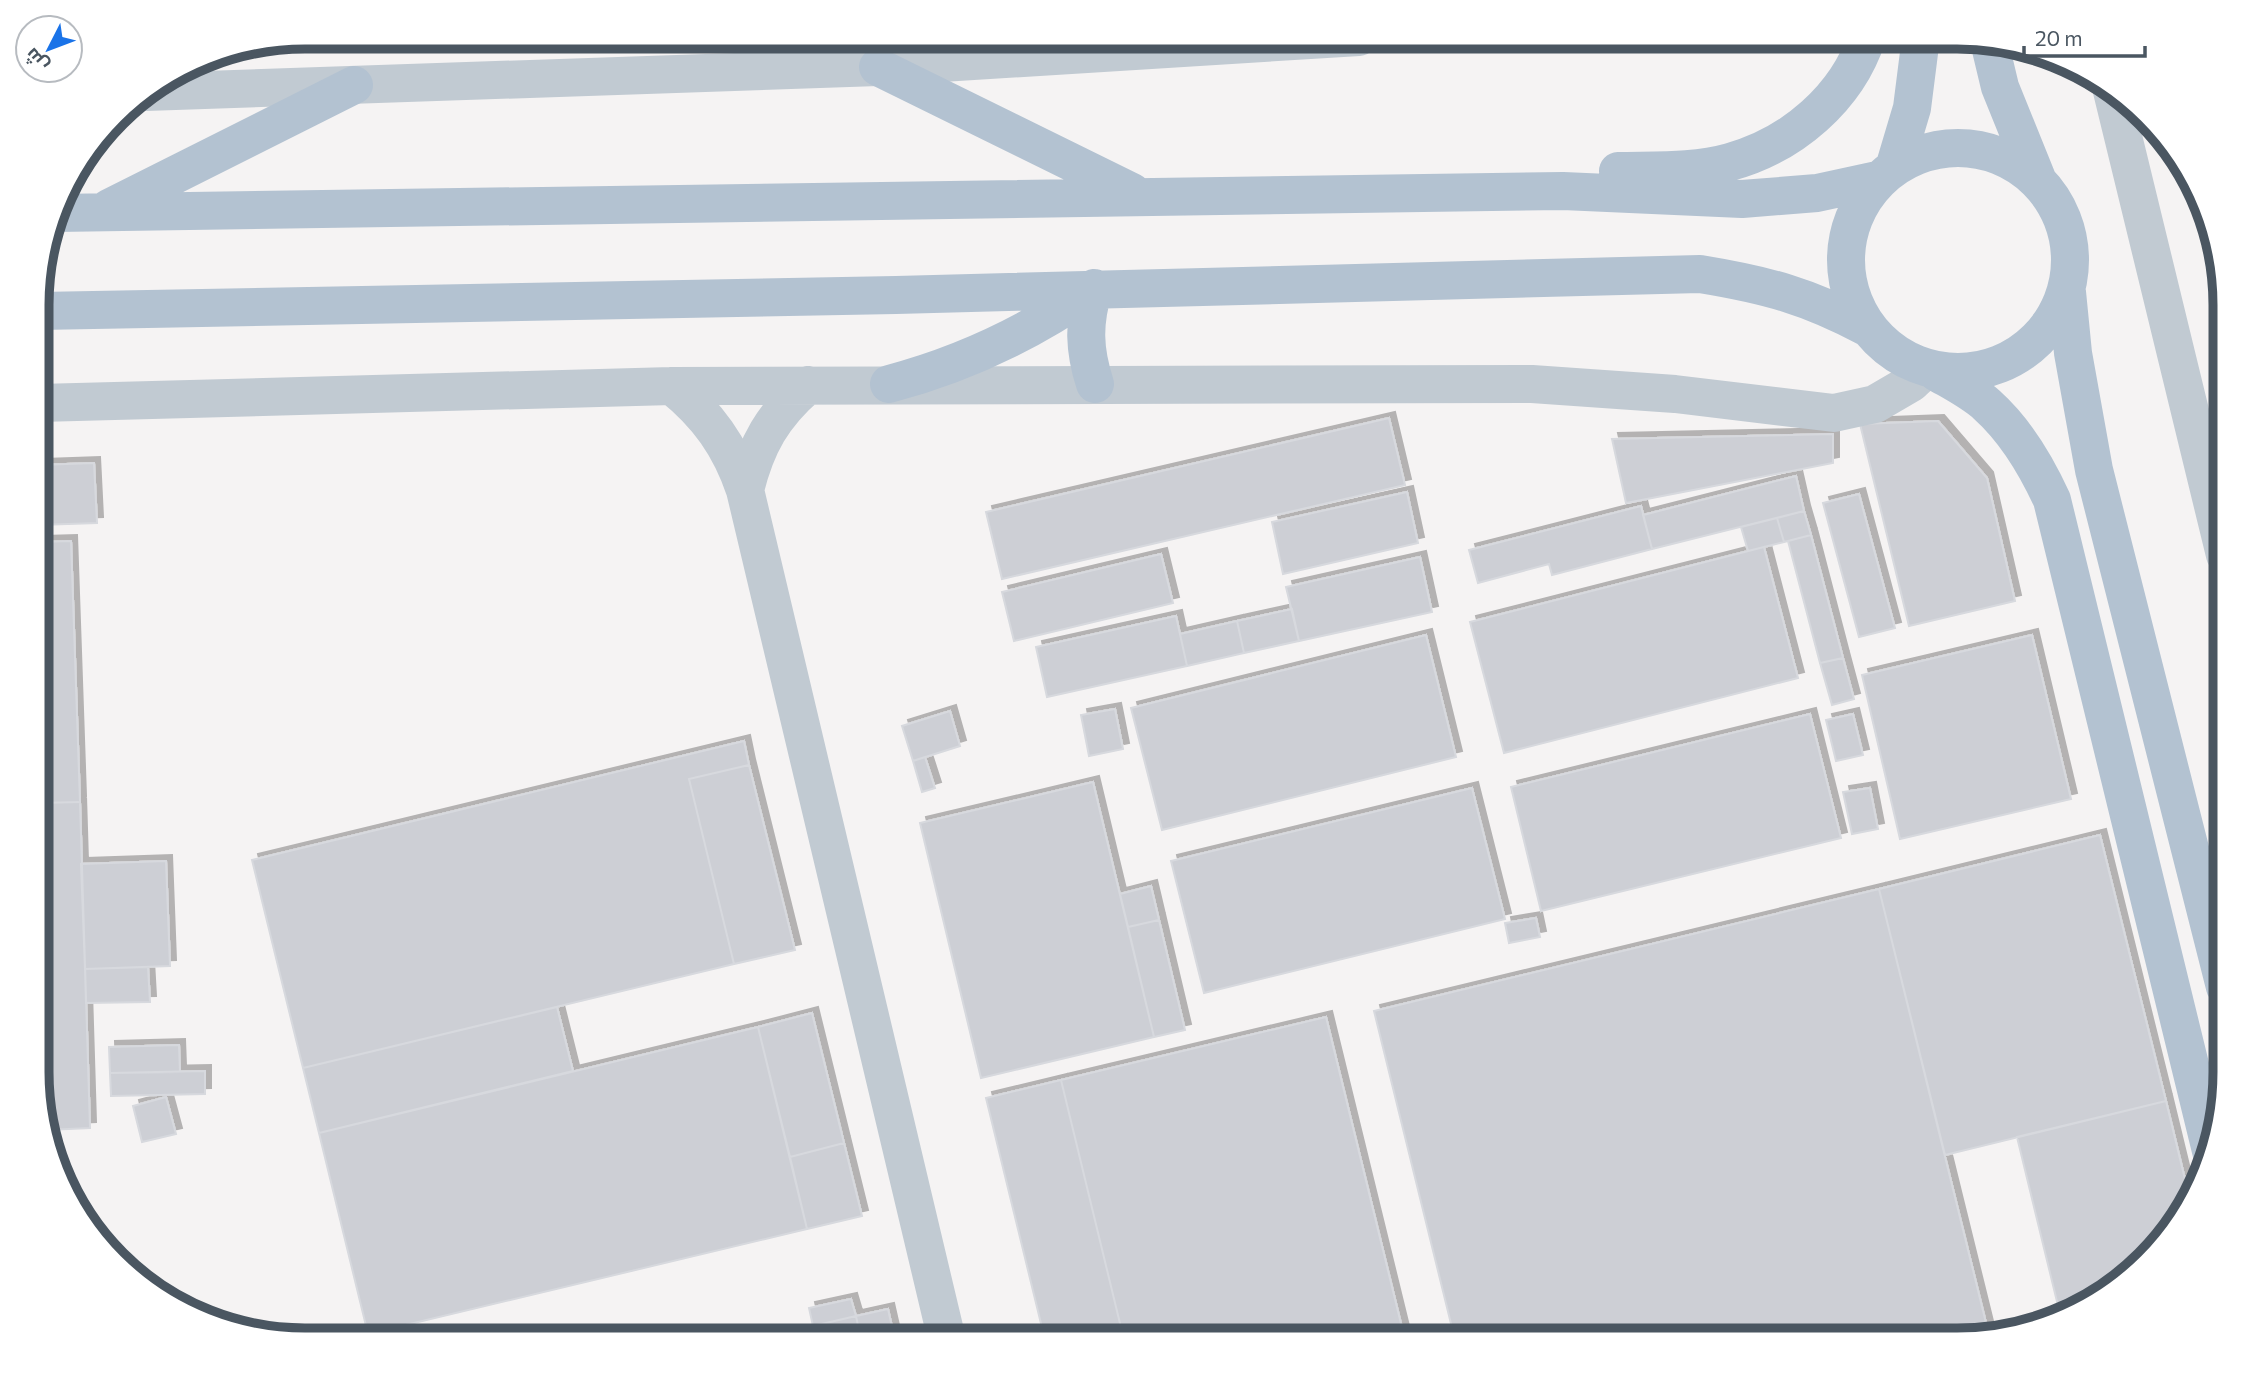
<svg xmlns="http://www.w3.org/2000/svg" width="2262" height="1377" viewBox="0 0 2262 1377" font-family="Commissioner,Cairo,sans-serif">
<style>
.building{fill:#cdcfd5;stroke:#d7d9de;stroke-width:2;filter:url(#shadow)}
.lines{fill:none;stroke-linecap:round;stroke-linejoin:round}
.minor{stroke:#c1cad2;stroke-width:38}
.major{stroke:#b3c2d1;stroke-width:38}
.rim{fill:none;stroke:#4a5661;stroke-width:9}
</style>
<defs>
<filter id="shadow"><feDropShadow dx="6" dy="-6" stdDeviation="0" flood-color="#0004"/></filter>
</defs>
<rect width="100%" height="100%" fill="#f5f3f3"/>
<path class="building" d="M1389 418 1405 485 1002 579 986 512Z
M1938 421 1987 478 2015 601 1909 626 1860 424Z
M1833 434V463L1626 503 1612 439Z
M94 463 97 523 39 525V465Z
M1796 476 1804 511 1652 549 1643 515Z
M1407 492 1418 543 1283 574 1272 522Z
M1859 494 1895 628 1859 637 1823 503Z
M1641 506 1652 549 1552 575 1549 564 1478 583 1469 550Z
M1804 511 1811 535 1784 542 1777 518Z
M1777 518 1784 542 1748 551 1741 527Z
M1811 535 1843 658 1820 663 1788 541Z
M71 541 80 802 39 803V542Z
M1764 547 1798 678 1504 753 1470 622Z
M1161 554 1173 603 1014 641 1002 592Z
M1420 557 1432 612 1299 641 1286 587Z
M1292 609 1299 641 1244 653 1237 621Z
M1176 616 1187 666 1047 697 1036 647Z
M1237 621 1244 653 1187 666 1180 634Z
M1426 635 1456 757 1162 830 1131 708Z
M2032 635 2071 799 1900 839 1862 675Z
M1843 658 1854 699 1832 705 1820 663Z
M1115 709 1123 749 1089 756 1081 715Z
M950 711 960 746 913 761 902 726Z
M1810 714 1841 838 1541 911 1511 787Z
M1853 714 1863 755 1836 761 1826 720Z
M744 741 749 765 689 779 734 964 303 1068 252 860Z
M925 757 935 788 922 792 913 761Z
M749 765 795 950 734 964 689 779Z
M1093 782 1154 1037 981 1078 920 823Z
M1472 788 1505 919 1204 993 1171 861Z
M1870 788 1878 829 1852 834 1843 792Z
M80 802 90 1128 47 1130 39 1107V803Z
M2100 835 2166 1101 1945 1155 1879 889Z
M166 861 170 966 85 969 81 864Z
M1151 886 1159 920 1128 927 1120 894Z
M1879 889 1989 1335 1974 1340H1455L1374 1011Z
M1536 918 1540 937 1509 943 1505 923Z
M1159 920 1185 1030 1154 1037 1128 927Z
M148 967 150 1002 86 1003 85 969Z
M557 1007 573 1071 319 1133 303 1068Z
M812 1013 844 1143 790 1157 758 1027Z
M1326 1017 1405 1340H1124L1061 1080Z
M758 1027 807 1229 368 1334 319 1133Z
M179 1045 180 1072 110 1073 109 1047Z
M205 1071V1094L111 1096 110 1073Z
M1061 1080 1124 1340H1045L986 1098Z
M166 1097 176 1134 142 1142 133 1106Z
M2166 1101 2190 1200 2180 1221 2091 1305 2060 1314 2017 1137Z
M844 1143 862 1216 807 1229 790 1157Z
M851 1299 856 1316 813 1326 809 1308Z
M888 1309 895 1340H861L856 1316Z
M856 1316 861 1340H816L813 1326Z"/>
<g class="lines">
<path class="minor" d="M2111 87 2225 555
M146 92 878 67 1359 37
M672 386C708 415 730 446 745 490L947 1340
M39 403 672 386 1532 384 1675 394 1834 413 1875 404 1911 383 1926 369
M745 490C756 445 773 415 808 385"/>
<path class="major" d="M1989 41 2000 87 2038 181
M878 67 1132 192
M1846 260a112 112 0 1 1 224 0a112 112 0 1 1-224 0Z
M1895 165 1912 108 1921 37
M1618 171C1655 170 1695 172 1730 162 1792 145 1847 98 1867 37
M109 208 354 85
M56 213 1563 191 1742 199 1817 193 1877 180
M1094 288C1083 323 1084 350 1095 384
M2067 292 2073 353 2094 470 2225 987
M39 311 896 295 1700 274C1767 285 1808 296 1868 328
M1936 372C1953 382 1973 392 1987 405 2016 431 2036 465 2052 500L2212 1155
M889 384C965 364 1030 333 1094 288"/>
</g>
<path d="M0 0H2262V1377H0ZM305 49H1957A256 256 0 0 1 2213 305V1072A256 256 0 0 1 1957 1328H305A256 256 0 0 1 49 1072V305A256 256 0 0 1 305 49Z" fill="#fff" fill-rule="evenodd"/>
<path class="rim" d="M305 49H1957A256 256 0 0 1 2213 305V1072A256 256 0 0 1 1957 1328H305A256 256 0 0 1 49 1072V305A256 256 0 0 1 305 49Z"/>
<g transform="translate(49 49) rotate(228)"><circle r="33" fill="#ffffff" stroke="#b7bbc0" stroke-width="2"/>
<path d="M0-5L12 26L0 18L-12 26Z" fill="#1a73e8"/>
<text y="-10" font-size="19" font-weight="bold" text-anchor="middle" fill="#4a5661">ش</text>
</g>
<path d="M2024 46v10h121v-10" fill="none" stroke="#4a5661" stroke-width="3.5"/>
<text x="2035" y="46" font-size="21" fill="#4a5661" stroke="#ffffff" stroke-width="5" paint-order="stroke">20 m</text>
</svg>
